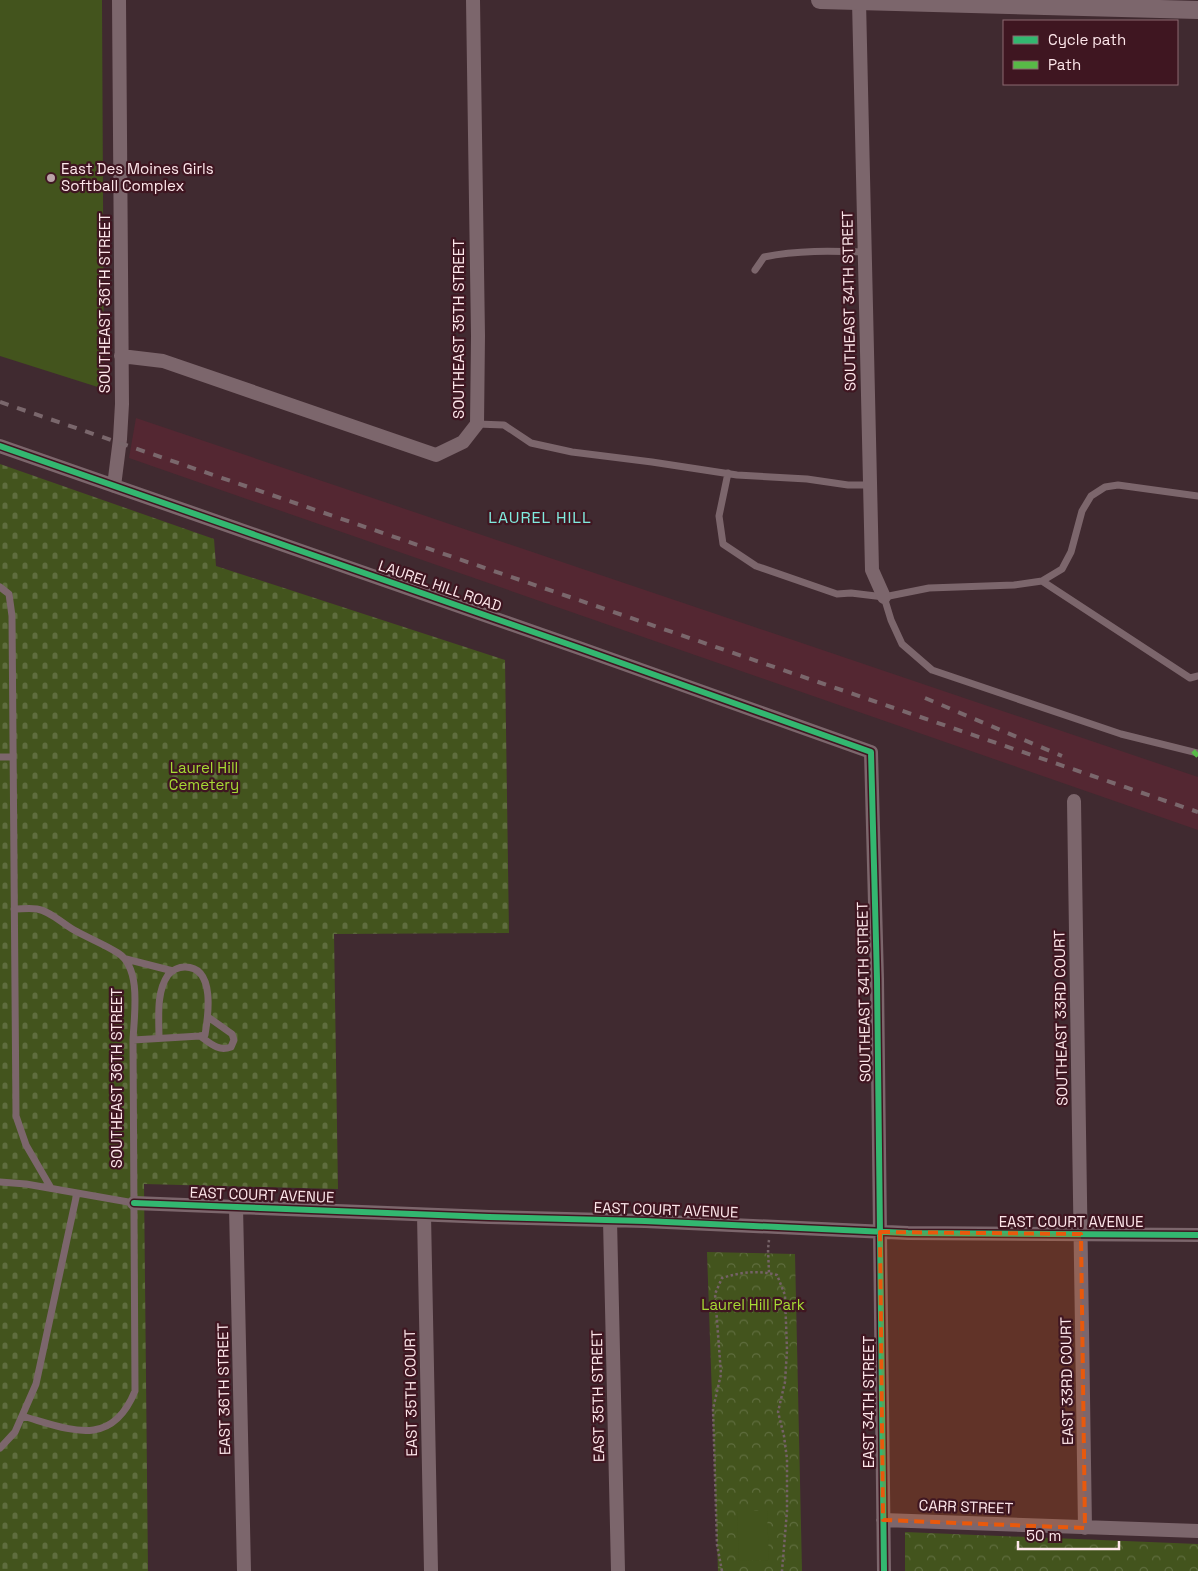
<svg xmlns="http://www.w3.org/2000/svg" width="1198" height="1571" viewBox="0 0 1198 1571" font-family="'Space Grotesk',sans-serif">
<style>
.built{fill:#542732}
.cemetery{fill:url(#cemetery-stones)}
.park{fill:url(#park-crowns)}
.pitch{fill:#43541d}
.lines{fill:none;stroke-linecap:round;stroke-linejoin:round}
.path{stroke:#756267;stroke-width:2.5;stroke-dasharray:2.5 2.5;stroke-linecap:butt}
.service{stroke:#7c666c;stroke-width:7}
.minor{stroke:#7c666c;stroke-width:14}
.tertiary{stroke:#7c666c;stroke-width:18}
.rail{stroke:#7a676c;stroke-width:4;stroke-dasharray:9 9;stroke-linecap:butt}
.quiet{stroke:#58b947;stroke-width:5;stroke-dasharray:10 5;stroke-linecap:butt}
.cycleway-casing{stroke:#3f1621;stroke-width:9}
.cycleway{stroke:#33b770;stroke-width:6}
.marked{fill:#e8590c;fill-opacity:0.2;stroke:#e8590c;stroke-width:4;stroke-dasharray:10 6;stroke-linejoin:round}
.poi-dot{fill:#bba4a9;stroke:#3f1621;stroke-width:2}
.labels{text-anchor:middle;stroke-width:4.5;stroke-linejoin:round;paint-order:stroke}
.poi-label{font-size:15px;fill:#fde6ea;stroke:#3f1621;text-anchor:start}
.street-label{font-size:15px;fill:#fde6ea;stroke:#3f1621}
.park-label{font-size:15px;fill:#a6da34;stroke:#3f1621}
.neighbourhood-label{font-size:16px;letter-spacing:1px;fill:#80eade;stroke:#3f1621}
</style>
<defs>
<pattern id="cemetery-stones" width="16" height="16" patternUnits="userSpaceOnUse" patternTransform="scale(1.25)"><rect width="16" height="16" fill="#43541d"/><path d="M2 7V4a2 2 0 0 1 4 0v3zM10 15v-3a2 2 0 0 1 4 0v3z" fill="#5f6d3e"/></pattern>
<pattern id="park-crowns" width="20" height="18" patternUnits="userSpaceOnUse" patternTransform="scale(1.25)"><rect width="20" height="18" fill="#43541d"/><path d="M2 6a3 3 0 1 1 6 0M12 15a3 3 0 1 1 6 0" fill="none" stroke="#5f6d3e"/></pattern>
</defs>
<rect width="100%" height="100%" fill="#402a30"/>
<path class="built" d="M136 418 1198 777V830L129 458Z"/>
<path class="cemetery" d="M0 464 214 539 216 566 505 660 509 933 334 934 338 1189 144 1184 148 1571H0Z"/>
<path class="park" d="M707 1252 795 1254 802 1571H718Z
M905 1532 1198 1544V1571H905Z"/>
<path class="pitch" d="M0 0H102L104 389 0 356Z
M737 1511H767L769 1560 739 1561Z"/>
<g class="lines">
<path class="path" d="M769 1240 768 1249 769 1273
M722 1571 717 1545 713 1409 721 1374 715 1294 722 1278C741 1272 758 1270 777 1275L785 1295 787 1350 785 1382 778 1412 784 1436 787 1459V1511L782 1571"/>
<path class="service" d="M755 270 764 257C798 250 831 251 865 252
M477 424 504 425 531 443 572 452 652 462 737 475 807 479 848 485H870
M728 473 719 516 723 544 756 566 837 594 851 593 884 597 929 588 1014 585 1042 581 1062 569 1071 552 1082 511 1091 496 1105 487 1118 485 1198 496
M1042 581 1190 678 1198 676
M0 587 9 594 12 616 16 1116 26 1145 51 1188
M884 597 891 620 902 644 932 670 1121 734 1198 753
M0 757H12
M14 909C21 909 30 908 37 909 50 911 62 923 74 930 88 938 104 944 118 953 142 968 134 1016 133 1040L135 1391C111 1450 69 1429 22 1416
M126 959 173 971
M200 1036C210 1043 218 1052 231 1047L234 1040 232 1034 208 1017
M133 1040 200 1036 205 1035C208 1017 216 967 185 967 179 967 172 970 168 975 156 992 159 1018 159 1038
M0 1182 26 1184 134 1203
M0 1448 15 1432 36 1384 77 1193"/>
<path class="minor" d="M859 1 872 570 884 597
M121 356 163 361 436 455 463 442 477 424 478 336 473 0
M0 446 582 649 871 752 877 979 884 1571
M114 486 120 439 122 404 119 0
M1074 801 1085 1528
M134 1203 489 1217 645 1221 908 1233 1198 1235
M236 1207 244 1571
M424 1215 431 1571
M610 1220 618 1571
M883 1520 1198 1531"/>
<path class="tertiary" d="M820 0 1198 10"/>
<path class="rail" d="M0 402 1198 812
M925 698 1062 756"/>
<path class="quiet" d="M1193 751 1198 756"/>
<g class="cycleway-casing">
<path id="cycleway" d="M0 446 582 649 871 752 877 979 884 1571
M134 1203 489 1217 645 1221 908 1233 1198 1235"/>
</g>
<use href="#cycleway" class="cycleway"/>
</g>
<path class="marked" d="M880 1232 1081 1234 1085 1528 883 1520Z"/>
<circle class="poi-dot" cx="51" cy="178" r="5"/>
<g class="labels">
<g class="poi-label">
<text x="61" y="174">East Des Moines Girls<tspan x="61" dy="17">Softball Complex</tspan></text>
</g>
<g class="street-label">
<text transform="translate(849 301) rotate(-91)" y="5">SOUTHEAST 34TH STREET</text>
<text transform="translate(105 303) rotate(-90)" y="5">SOUTHEAST 36TH STREET</text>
<text transform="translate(459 329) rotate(-90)" y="5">SOUTHEAST 35TH STREET</text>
<text transform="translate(440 586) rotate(19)" y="5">LAUREL HILL ROAD</text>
<text transform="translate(864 992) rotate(-91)" y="5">SOUTHEAST 34TH STREET</text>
<text transform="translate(1061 1018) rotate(-91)" y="5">SOUTHEAST 33RD COURT</text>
<text transform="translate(117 1078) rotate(-90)" y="5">SOUTHEAST 36TH STREET</text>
<text transform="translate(262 1195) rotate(2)" y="5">EAST COURT AVENUE</text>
<text transform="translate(666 1210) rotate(2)" y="5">EAST COURT AVENUE</text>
<text x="1071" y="1227">EAST COURT AVENUE</text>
<text transform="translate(1067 1381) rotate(-91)" y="5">EAST 33RD COURT</text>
<text transform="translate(224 1389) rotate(-91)" y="5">EAST 36TH STREET</text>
<text transform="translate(411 1393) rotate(-91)" y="5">EAST 35TH COURT</text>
<text transform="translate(598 1396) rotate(-91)" y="5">EAST 35TH STREET</text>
<text transform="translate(869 1402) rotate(-90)" y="5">EAST 34TH STREET</text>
<text transform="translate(966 1507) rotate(2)" y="5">CARR STREET</text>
</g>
<g class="park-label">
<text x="204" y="773">Laurel Hill<tspan x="204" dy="17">Cemetery</tspan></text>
<text x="753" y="1310">Laurel Hill Park</text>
</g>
<g class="neighbourhood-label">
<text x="540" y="523">LAUREL HILL</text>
</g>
</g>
<rect x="1003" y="20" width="175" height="65" fill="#3f1621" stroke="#8b6971"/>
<rect x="1013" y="36" width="25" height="8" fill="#33b770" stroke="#8b6971"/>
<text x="1048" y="45" font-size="15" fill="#fde6ea">Cycle path</text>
<rect x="1013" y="61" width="25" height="8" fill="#58b947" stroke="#8b6971"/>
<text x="1048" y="70" font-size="15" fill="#fde6ea">Path</text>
<path d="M1018 1541v8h101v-8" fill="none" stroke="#fde6ea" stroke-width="2.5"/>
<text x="1026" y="1541" font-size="15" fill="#fde6ea" stroke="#3f1621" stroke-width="4" paint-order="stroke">50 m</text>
</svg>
